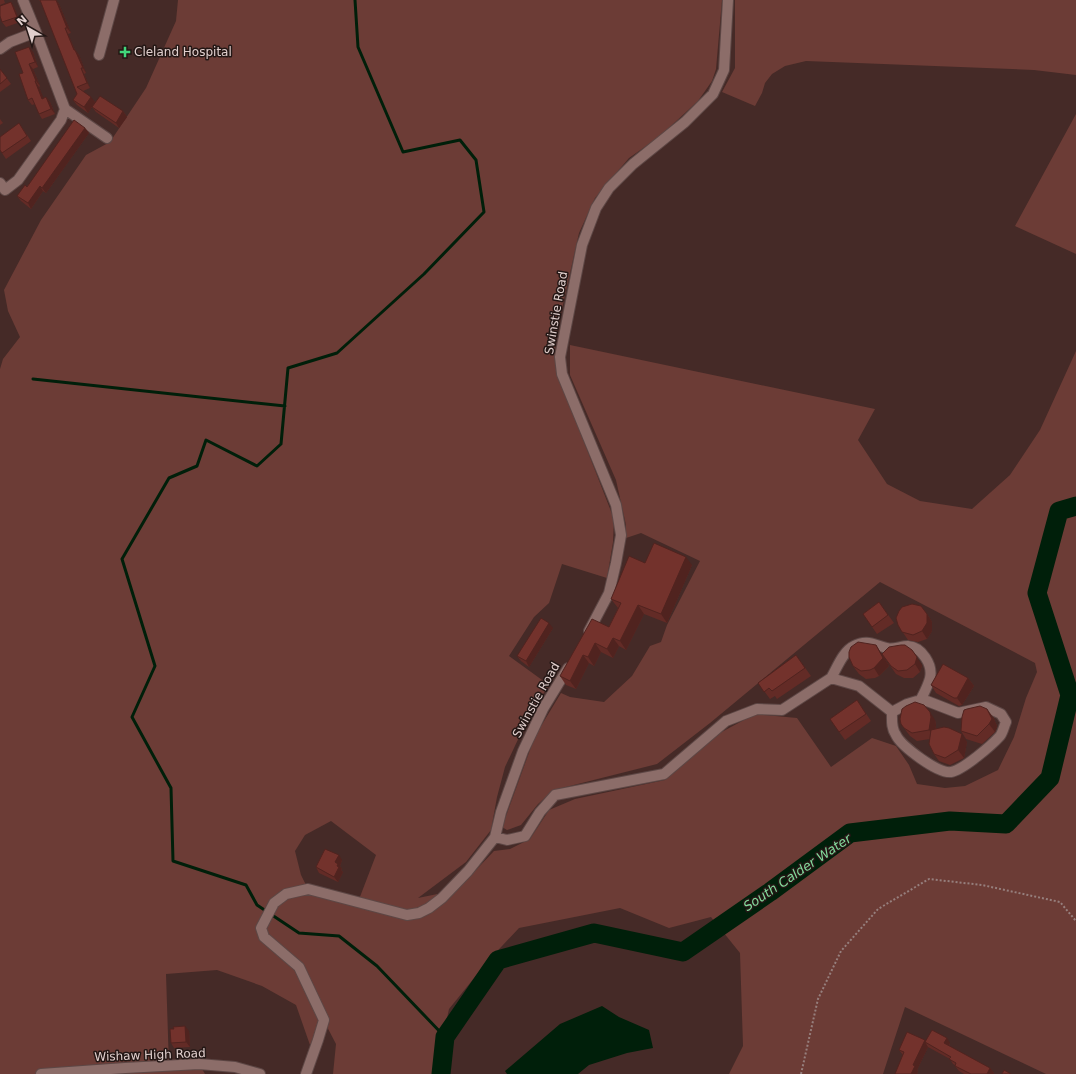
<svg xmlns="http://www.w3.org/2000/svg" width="1076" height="1074" viewBox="0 0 1076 1074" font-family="'DejaVu Sans',sans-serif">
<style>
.green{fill:#6c3c36;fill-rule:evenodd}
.water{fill:#001f0a}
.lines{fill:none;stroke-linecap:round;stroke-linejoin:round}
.stream{stroke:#001f0a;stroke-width:3}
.river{stroke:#001f0a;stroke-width:19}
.minor-casing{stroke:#5d4745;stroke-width:12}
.path{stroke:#967f7d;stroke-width:2;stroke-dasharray:2 2;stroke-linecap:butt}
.minor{stroke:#8c6d69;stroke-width:10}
.wall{fill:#632b26}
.shaded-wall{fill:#50231f}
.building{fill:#73322c;stroke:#50231f}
.poi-dot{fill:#42d77b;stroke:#231715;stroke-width:1.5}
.labels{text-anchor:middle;stroke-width:3;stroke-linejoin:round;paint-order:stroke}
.poi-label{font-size:12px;fill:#e1cfcd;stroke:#231715;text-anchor:start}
.street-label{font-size:12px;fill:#e1cfcd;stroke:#231715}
.water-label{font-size:13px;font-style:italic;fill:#83da9c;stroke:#231715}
</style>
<rect width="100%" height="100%" fill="#452a27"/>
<path class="green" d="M178 0H722L716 69 712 81 698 101 659 137 629 158 595 198 579 233 555 340 556 370 614 519 613 542 607 578 562 564 549 603 534 617 509 656 549 685 529 716 505 767 497 797 491 830 466 862 418 898 457 890 494 851 510 849 530 839 549 810 575 799 665 780 718 734 755 714 797 718 831 767 872 738 896 746 909 765 917 784 945 788 965 786 998 770 1014 737 1026 698 1037 672 1035 663 880 582 710 723 657 764 554 790 538 804 521 825 507 830 502 827 535 736 561 693 570 697 604 702 632 676 650 646 661 642 667 625 700 561 641 533 626 538V525L616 480 570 375V345L875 409 858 440 887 484 920 501 972 509 1010 475 1040 430 1076 351V1074H1046L905 1007 883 1074H729L743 1046 740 953 711 917 669 928 620 908 519 928 487 962 449 1009 435 1074H333L336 1044 324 1021 318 1040 310 1045 296 1005 262 986 217 970 166 974 169 1066 199 1064 205 1074H0V369L3 359 20 337 8 311 4 290 41 220 86 155 110 142 146 88 176 21ZM331 821 376 855 358 902 308 889 301 875 295 851 305 835Z
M735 0H1076V75L1034 70 806 61 785 66 772 74 765 83 762 93 755 106 722 92 735 68Z
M1076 114V254L1015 226Z"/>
<path class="water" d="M602 1006 619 1017 649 1030 653 1048 627 1053 589 1065 578 1074H507L505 1071 560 1024Z"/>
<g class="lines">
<path class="stream" d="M355 0 358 47 403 152 460 140 476 160 484 212 424 274 337 353 288 368 281 444 257 466 206 440 197 466 169 478 122 559 155 666 132 717 171 788 173 861 246 885 257 905 299 933 339 936 377 966 445 1037
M33 379 285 406"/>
<path class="river" d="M441 1074 445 1037 498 960 594 933 683 952 770 892 850 833 950 821 1006 824 1050 778 1070 695 1037 593 1059 511 1076 506"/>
<g class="minor-casing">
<path id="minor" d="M0 49 10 42 36 32
M99 55 114 0
M65 109 107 138
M0 183 5 190 18 180 61 120 65 109 36 32 23 0
M589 631 609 593 616 563 621 535 616 505 562 374 560 357 582 245 596 208 609 188 633 164 685 122 713 94 724 70 728 0
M831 678C837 668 843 651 854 646 867 639 874 645 887 648 893 650 901 646 908 646 922 647 933 665 930 678 928 686 924 693 920 701
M495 837 507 840 525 836 540 812 555 795 664 774 726 721 757 709 782 710 831 678 859 686 892 712C892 720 891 728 896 735 901 746 938 774 951 772 963 770 992 745 1000 736 1003 732 1004 726 1006 722L1001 714 986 707 958 713 927 701H917L907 704 892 712
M41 1074 125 1068 199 1064 235 1067 260 1074
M306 1074 318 1040 324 1020 299 967 264 937 261 928 274 903 286 894 308 889 407 915 419 913 429 908 442 898 468 871 495 837 501 812 523 751 543 709 568 668"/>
</g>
<path class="path" d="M801 1074 818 999 841 951 878 909 929 879 982 885 1060 902 1076 921"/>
<use href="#minor" class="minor"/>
</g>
<path class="wall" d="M0 0H4L5 3 0 5Z
M39 0H56L59 4 71 33 68 34 75 50 79 55 86 73 84 74 90 88 83 91 95 102 88 113 77 105 73 100 77 94 41 2Z
M11 2 14 7 20 22 6 27 2 22Z
M33 52 38 67 33 69 40 86 39 87 43 98 46 97 50 102 55 114 42 119 39 114 35 104 32 105 28 100 23 73Z
M0 69 11 84 0 92Z
M92 107 123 111 127 117 119 128 96 112Z
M0 119 3 123 0 125Z
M19 123 31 141 6 159 0 150Z
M85 128 89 133 46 193 43 191 31 209 21 201 17 196Z
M645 563 692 565 667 623 644 614 626 650 619 646 613 658 601 652 594 666 589 663 576 689 566 685 560 676 609 627 618 608 611 599Z
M879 602 894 623 877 634 863 614Z
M927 614 932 622V631L927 639 918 642 908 640 898 625Z
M553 628 529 667 521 661 517 656Z
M876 645 889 666 879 676 875 678 866 679 859 674 853 666Z
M882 654 922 665 920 672 913 678H904L896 674Z
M796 655 811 676 777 699 775 696 770 699 758 683Z
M968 678 974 686 962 705 959 706 936 693 931 685Z
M857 700 871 721 845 740 830 719Z
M993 717 997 726 995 732 982 744 966 739 961 731Z
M935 720 936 725V729L967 742 964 758 950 765 939 761 934 754 930 739 917 741 910 736 901 724Z
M342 860 340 866 342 869 341 870 343 872 338 882 319 873 316 867Z
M189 1031 190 1047 174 1048 171 1043Z
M925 1040 926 1041 950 1043 949 1046 990 1068 994 1073V1074H964L959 1071 955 1066V1065L953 1064 950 1059 928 1047 917 1070 918 1071 917 1074H895L903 1055 899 1050Z"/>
<path class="shaded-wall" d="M56 0 59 4 71 33 67 28Z
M11 2 14 7 20 22 17 17Z
M65 28 68 34 77 55 74 50Z
M29 47 33 52 38 67 35 62Z
M75 50 79 55 86 73 83 68Z
M29 64 33 69 40 86 36 81Z
M81 68 84 74 90 88 87 83Z
M35 81 39 87 46 104 42 99Z
M46 97 50 102 55 114 51 109Z
M91 97 95 102 88 113 84 107Z
M123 111 127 117 119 128 116 123Z
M85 128 89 133 46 193 42 188Z
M40 186 43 191 31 209 28 203Z
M686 557 692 565 667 623 661 614Z
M638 605 644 614 626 650 620 641Z
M927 614 932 622V631L927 639 922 631Z
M549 623 553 628 529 667 526 661Z
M613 638 619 646 613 658 607 649Z
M595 643 601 652 594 666 588 657Z
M876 645 889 666 879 676 874 668Z
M912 650 922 665 920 672 915 664Z
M583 655 589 663 576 689 570 681Z
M968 678 974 686 962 705 957 698Z
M987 709 993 717 997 726 995 732 989 724Z
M930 712 935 720 936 725 935 738 929 730Z
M962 734 967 742 964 758 958 750Z
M339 855 342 860 340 866 342 869 341 870 343 872 338 882 334 877 337 866 335 862Z
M185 1026 189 1031 190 1047 186 1042Z
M947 1038 950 1043 947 1048 944 1043Z
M925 1040 928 1044 925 1042 928 1047 917 1070 918 1071 917 1074H911L913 1065Z
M990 1068 994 1073V1074H987Z"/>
<path class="building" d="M40 0H56L67 28H65L74 50H75L83 68H81L87 83 77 87 91 97 84 107 73 100 77 94Z
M11 2 17 17 2 22 0 16V6Z
M29 47 35 62 29 64 36 81H35L42 99 46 97 51 109 39 114 32 98 28 100 19 74 23 73 15 52Z
M0 69 7 78 0 84Z
M100 96 123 111 116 123 92 107Z
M74 120 85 128 42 188 40 186 28 203 17 196 25 185 27 187Z
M19 123 27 136 2 153 0 150V137Z
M654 543 686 557 661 614 638 605 620 641 613 638 607 649 595 643 588 657 583 655 570 681 560 676 592 619 609 627 621 603 611 599 629 556 645 563Z
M879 602 888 615 872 627 863 614Z
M912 604 921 606 927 614V623L922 631 913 635 902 632 898 625 896 618 899 611 902 607Z
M541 618 549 623 526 661 517 656Z
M858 642 876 645 883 658 874 668 870 670 861 671 853 666 849 657V652L851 647Z
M901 645H905L912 650 917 657 915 664 907 670 898 671 891 666 882 654 889 647Z
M796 655 805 668 772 691 769 688 764 692 758 683Z
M943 664 968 678 957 698H954L931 685Z
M857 700 866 714 839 732 830 719Z
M915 702 924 705 930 712 931 717 929 730 912 733 904 728 901 724 900 719 902 709 906 706Z
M980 706 987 709 992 719 989 724 977 736 961 731 962 717 964 710 967 709Z
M944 727 949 728 962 734 958 750 945 758 934 754 929 744 931 730Z
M325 849 339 855 335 862 338 864 337 866 339 867 334 877 316 867Z
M185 1026 186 1042 171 1043 170 1029H174L173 1027Z
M932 1030 947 1038 944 1043 990 1068 987 1074H971L955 1066 956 1063 949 1059 951 1057 925 1042Z
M907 1032 925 1040 913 1065 915 1066 911 1074H895L904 1052 899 1050Z
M1004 1070 1011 1074H1002Z"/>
<path class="poi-dot" d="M123 46h4v4h4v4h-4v4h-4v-4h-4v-4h4z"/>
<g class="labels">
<g class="poi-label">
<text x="134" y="56">Cleland Hospital</text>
</g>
<g class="street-label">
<text transform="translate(556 313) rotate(-80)" y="4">Swinstie Road</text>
<text transform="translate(536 700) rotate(-61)" y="4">Swinstie Road</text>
<text transform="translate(150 1055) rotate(-2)" y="4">Wishaw High Road</text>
</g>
<g class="water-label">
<text transform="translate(797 872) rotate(-34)" y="5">South Calder Water</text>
</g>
</g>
<g transform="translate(28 28) rotate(321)" stroke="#231715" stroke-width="3" paint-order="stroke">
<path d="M0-3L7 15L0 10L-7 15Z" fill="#e1cfcd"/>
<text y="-6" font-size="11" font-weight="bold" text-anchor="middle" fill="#e1cfcd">N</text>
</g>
</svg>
